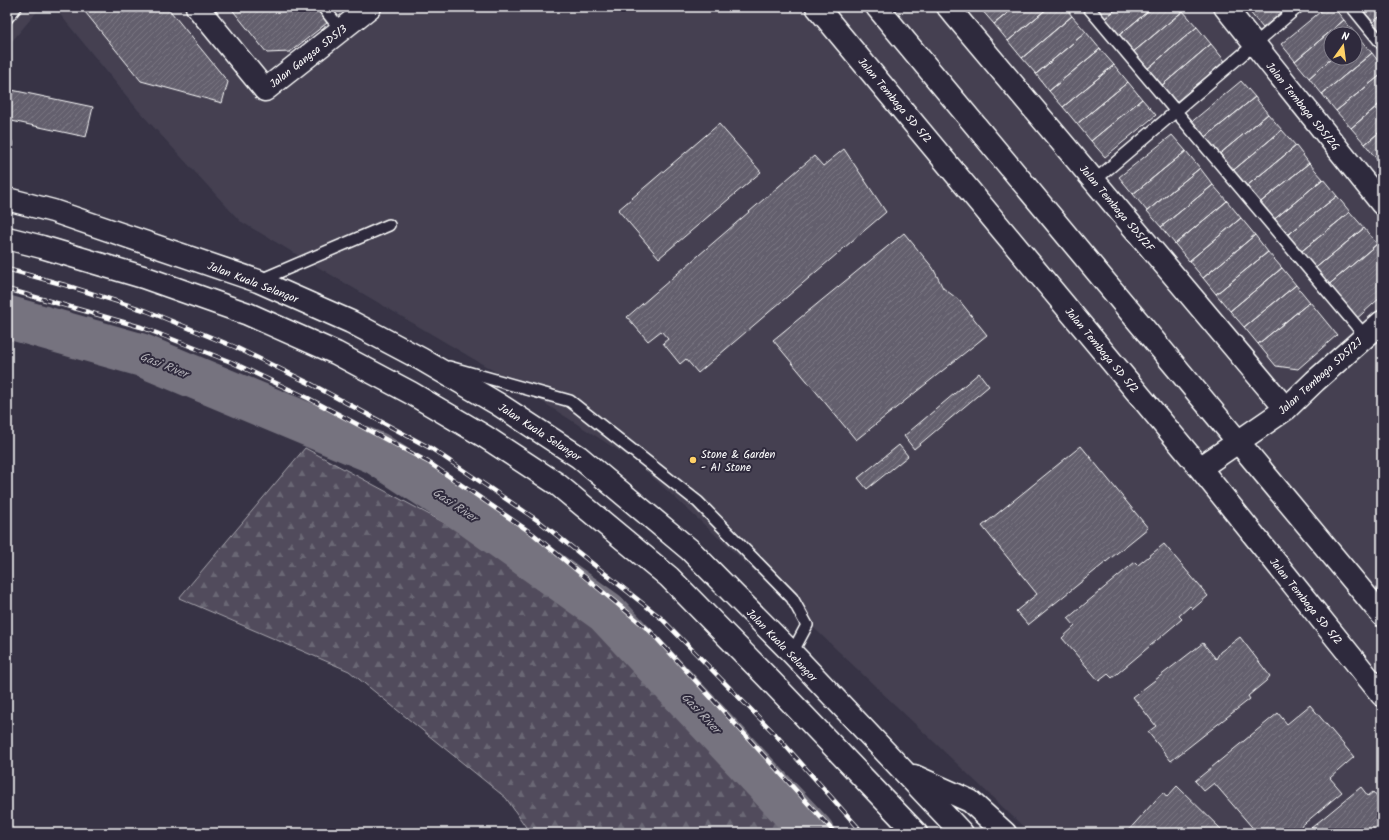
<svg xmlns="http://www.w3.org/2000/svg" width="1389" height="840" viewBox="0 0 1389 840" font-family="Kalam,sans-serif">
<style>
.built{fill:#444051;fill-rule:evenodd}
.forest{fill:url(#forest-firs);stroke:#a8a6ae}
.lines{fill:none;stroke-linecap:round;stroke-linejoin:round}
.river{stroke:#76737f;stroke-width:43}
.building{fill:url(#building-hatch);stroke:#fff}
.service-casing{stroke:#fff;stroke-width:14}
.minor-casing{stroke:#fff;stroke-width:25}
.trunk-casing{stroke:#fff;stroke-width:25}
.service{stroke:#2f2a3d;stroke-width:11}
.minor{stroke:#2f2a3d;stroke-width:22}
.trunk{stroke:#2f2a3d;stroke-width:22}
.rail-casing{stroke:#fff;stroke-width:4.5}
.rail{stroke:#2f2a3d;stroke-width:3;stroke-dasharray:9;stroke-linecap:butt}
.poi-dot{fill:#ffd166;stroke:#2f2a3d;stroke-width:1.5}
.labels{text-anchor:middle;stroke-width:4;stroke-linejoin:round;paint-order:stroke}
.street-label{font-size:11px;fill:#fff;stroke:#2f2a3d}
.poi-label{font-size:11px;fill:#fff;stroke:#2f2a3d;text-anchor:start}
.water-label{font-size:12px;font-style:italic;fill:#b4b2b9;stroke:#2f2a3d}
</style>
<defs>
<pattern id="forest-firs" width="22" height="20" patternUnits="userSpaceOnUse"><rect width="22" height="20" fill="#514c5c"/><path d="M5 1l3.5 6h-7zM16 11l3.5 6h-7z" fill="#6b6774"/></pattern>
<pattern id="building-hatch" width="6" height="6" patternUnits="userSpaceOnUse"><rect width="6" height="6" fill="#635f6d"/><path d="M-1 1l2-2M0 6l6-6M5 7l2-2" fill="none" stroke="#7a7783"/></pattern>
</defs>
<rect width="100%" height="100%" fill="#373345"/>
<filter id="ink" filterUnits="userSpaceOnUse"><feTurbulence type="fractalNoise" baseFrequency=".025" numOctaves="2"/><feDisplacementMap in="SourceGraphic" scale="8" xChannelSelector="R" yChannelSelector="G"/><feConvolveMatrix kernelMatrix="1 2 1 2 8 2 1 2 1" color-interpolation-filters="sRGB"/></filter>
<g filter="url(#ink)">
<path class="built" d="M7 7H41L7 47Z
M54 7H1382V833H1030L736 554 635 461 494 371 240 221 138 110ZM1331 34H1355V58H1331Z"/>
<path class="forest" d="M305 448 523 565 606 634 792 833H530L506 798 349 671 179 598Z"/>
<g class="lines">
<path class="river" d="M7 317 141 355 376 453 469 514 606 612 813 833"/>
</g>
<path class="building" d="M81 7H167L228 82 222 103 141 81Z
M230 7H315L327 23 290 52 267 53Z
M981 7H1015L994 24 980 8Z
M1015 7H1049L1008 41 994 24Z
M1049 7H1065L1072 16 1022 58 1008 41Z
M1093 7H1119L1104 19Z
M1119 7H1153L1118 36 1104 19Z
M1153 7H1180L1183 11 1132 53 1118 36Z
M1255 7H1288L1263 28 1249 11Z
M1326 7H1333L1344 20 1295 61 1281 44Z
M1360 7H1382V15L1373 22Z
M1183 11 1197 27 1146 70 1132 53Z
M1382 15V34L1373 22Z
M1072 16 1086 32 1036 74 1022 58Z
M1344 20 1358 37 1355 39V34H1331V58H1332L1309 78 1295 61Z
M1197 27 1211 44 1160 87 1146 70Z
M1086 32 1100 49 1049 91 1036 74Z
M1358 37 1372 53 1322 94 1309 78 1332 58H1355V39Z
M1211 44 1225 61 1174 104 1160 87Z
M1100 49 1114 65 1063 107 1049 91Z
M1372 53 1382 66V74L1336 111 1322 94Z
M1114 65 1128 82 1077 124 1063 107Z
M1382 74V102L1351 128 1336 111Z
M1241 81 1255 97 1202 140 1189 124Z
M1128 82 1142 99 1091 141 1077 124Z
M7 89 93 107 86 137 7 120Z
M1255 97 1268 114 1216 157 1202 140Z
M1142 99 1156 115 1105 157 1091 141Z
M1382 102V130L1365 144 1351 128Z
M1268 114 1282 130 1230 173 1216 157Z
M719 124 761 172 659 258 618 210Z
M1282 130 1296 146 1243 189 1230 173Z
M1382 130V158L1378 161 1365 144Z
M1172 135 1186 151 1133 194 1119 177Z
M7 140 13 142 8 165 7 164Z
M1296 146 1309 163 1257 205 1243 189Z
M844 149 886 212 698 373 686 359 680 364 663 343 668 339 661 331 648 341 627 317 814 156 823 166Z
M1186 151 1200 168 1147 211 1133 194Z
M1309 163 1323 179 1271 222 1257 205Z
M1200 168 1213 185 1161 227 1147 211Z
M1323 179 1337 196 1284 238 1271 222Z
M1213 185 1227 201 1175 244 1161 227Z
M1337 196 1350 212 1298 254 1284 238Z
M1227 201 1241 218 1189 261 1175 244Z
M1350 212 1364 228 1312 271 1298 254Z
M1241 218 1255 235 1203 278 1189 261Z
M1364 228 1377 244 1326 287 1312 271Z
M904 233 933 268 943 288 959 300 987 335 856 440 773 340Z
M1255 235 1268 252 1216 294 1203 278Z
M1377 244 1382 251V296L1354 321 1326 287Z
M1268 252 1282 268 1230 311 1216 294Z
M1282 268 1296 285 1244 327 1230 311Z
M1296 285 1310 302 1258 344 1244 327Z
M1310 302 1337 335 1298 369 1276 366 1258 344Z
M979 373 989 386 914 449 904 436Z
M899 445 908 456 867 489 858 478Z
M1081 446 1148 528 1028 625 1016 611 1037 594 982 526Z
M1164 544 1208 596 1193 609 1190 606 1179 616 1182 619 1112 678 1108 674 1099 681 1062 638 1075 626 1068 618 1135 562 1138 565Z
M1240 637 1270 676 1266 681 1248 696 1250 699 1171 761 1148 732 1156 726 1133 697 1203 643 1216 659 1220 652Z
M1310 705 1354 757 1330 778 1342 792 1293 833H1257L1214 783 1204 791 1195 781 1278 713 1287 724Z
M1177 786 1225 833H1126L1163 792 1167 797Z
M1361 787 1368 796 1373 792 1382 803V833H1305Z"/>
<g class="lines">
<g class="service-casing">
<path id="service" d="M323 7 341 30
M1088 7 1365 336
M1352 7 1382 44
M7 18 16 7
M1094 181 1298 7
M258 281 389 225
M449 367 570 401 698 502 792 598 807 625 792 653"/>
</g>
<g class="minor-casing">
<path id="minor" d="M197 7 265 90 370 7
M817 7 1200 468 1382 695
M877 7 1382 615
M948 7 1286 409
M1225 7 1382 204
M1200 468 1286 409 1315 381 1382 322"/>
</g>
<g class="trunk-casing">
<path id="trunk" d="M7 199 53 211 258 281 351 322 421 359 498 404 579 457 690 550 792 653 962 833
M7 238 42 247 143 277 248 314 336 353 411 393 484 436 557 484 669 577 766 676 916 833
M914 776 970 801 1005 833"/>
</g>
<use href="#service" class="service"/>
<use href="#minor" class="minor"/>
<use href="#trunk" class="trunk"/>
<g class="rail-casing">
<path id="rail" d="M7 269 65 285 147 311 235 347 311 384 432 449 540 522 661 618 776 735 863 833
M7 289 141 327 231 362 308 398 428 462 533 534 650 631 835 833"/>
</g>
<use href="#rail" class="rail"/>
</g>
</g>
<circle class="poi-dot" cx="693" cy="460" r="4"/>
<g class="labels">
<g class="street-label">
<text transform="translate(308 56) rotate(-38)" y="4">Jalan Gangsa SD5/3</text>
<text transform="translate(895 100) rotate(50)" y="4">Jalan Tembaga SD 5/2</text>
<text transform="translate(1303 106) rotate(51)" y="4">Jalan Tembaga SD5/2G</text>
<text transform="translate(1117 208) rotate(50)" y="4">Jalan Tembaga SD5/2F</text>
<text transform="translate(253 282) rotate(21)" y="4">Jalan Kuala Selangor</text>
<text transform="translate(1102 350) rotate(50)" y="4">Jalan Tembaga SD 5/2</text>
<text transform="translate(1320 376) rotate(-42)" y="4">Jalan Tembaga SD5/2J</text>
<text transform="translate(540 432) rotate(33)" y="4">Jalan Kuala Selangor</text>
<text transform="translate(1306 601) rotate(51)" y="4">Jalan Tembaga SD 5/2</text>
<text transform="translate(782 645) rotate(46)" y="4">Jalan Kuala Selangor</text>
</g>
<g class="poi-label">
<text x="701" y="458">Stone &amp; Garden<tspan x="701" dy="13">- A1 Stone</tspan></text>
</g>
<g class="water-label">
<text transform="translate(164 365) rotate(22)" y="4">Gasi River</text>
<text transform="translate(455 505) rotate(34)" y="4">Gasi River</text>
<text transform="translate(701 713) rotate(47)" y="4">Gasi River</text>
</g>
</g>
<rect width="1389" height="840" fill="none" stroke="#2f2a3d" stroke-width="24"/>
<rect x="12" y="12" width="1365" height="816" fill="none" stroke="#fff" stroke-width="1.5" filter="url(#ink)"/>
<g transform="translate(1343 46) rotate(14)"><circle r="19" fill="#2f2a3d" stroke="#827f8b"/>
<path d="M0-3L7 15L0 10L-7 15Z" fill="#ffd166"/>
<text y="-6" font-size="11" font-weight="bold" text-anchor="middle" fill="#ffffff">N</text>
</g>
</svg>
